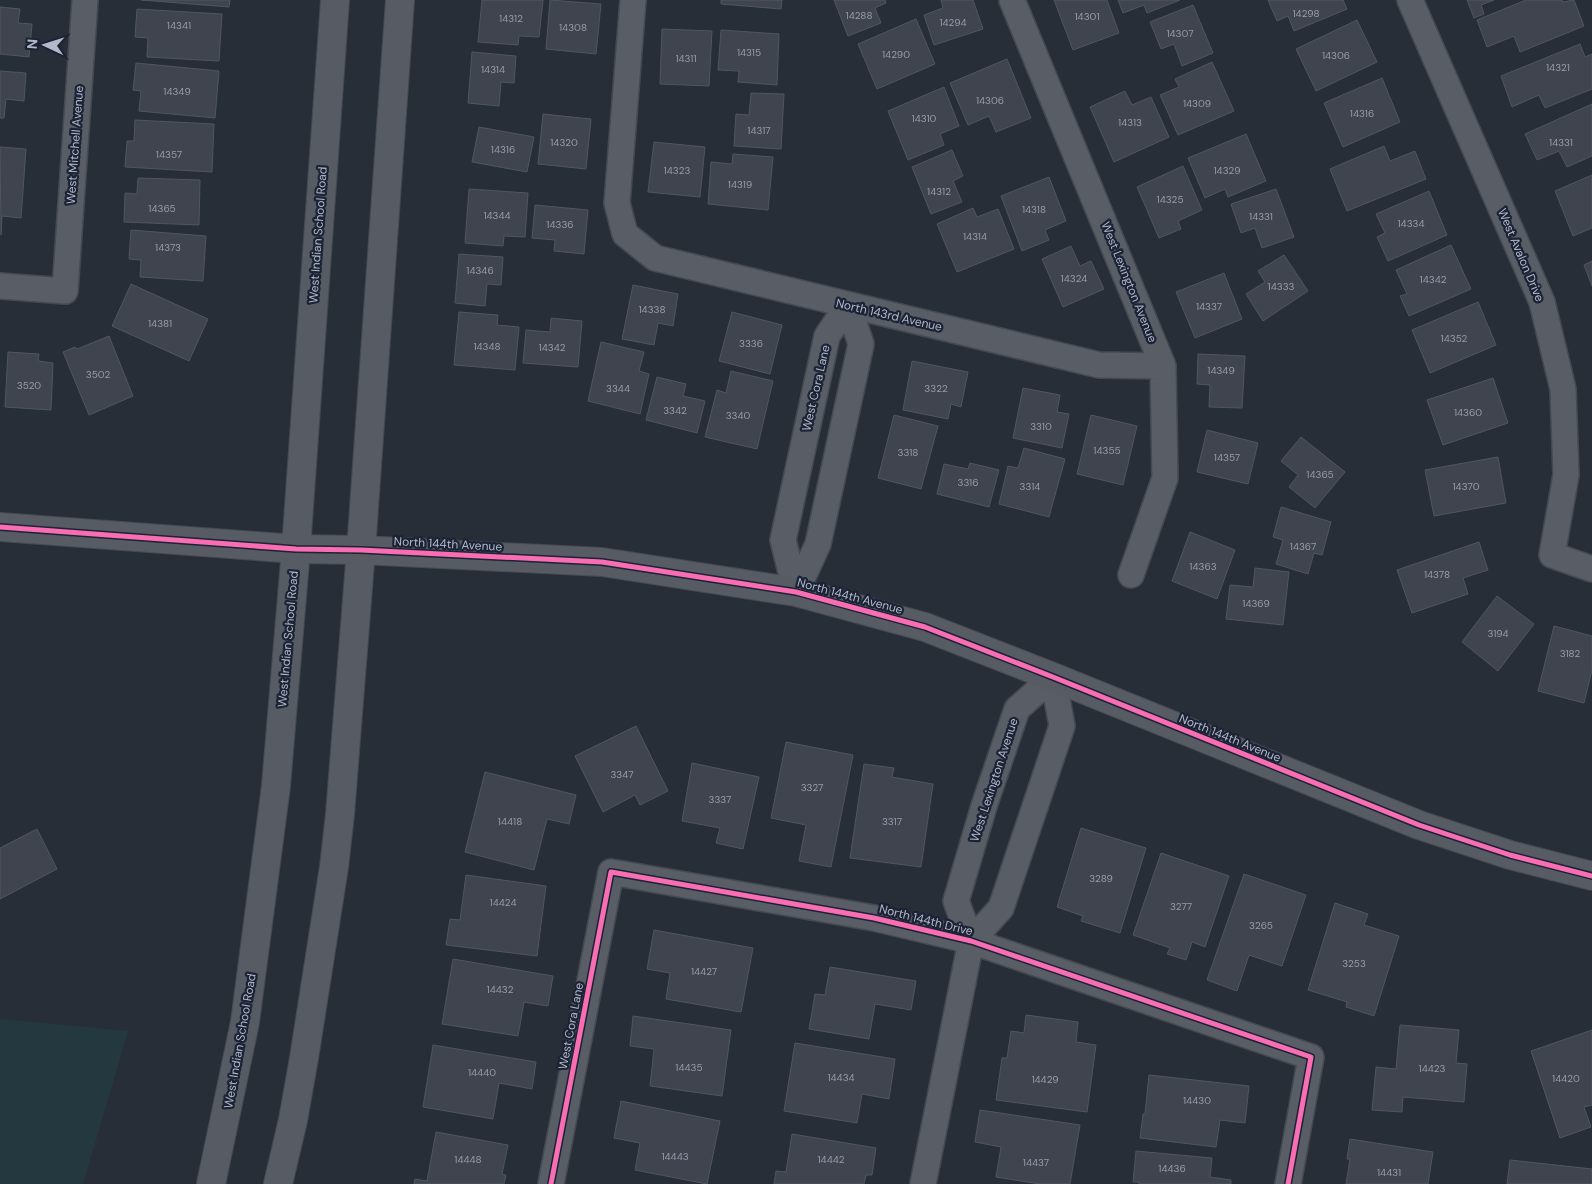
<svg xmlns="http://www.w3.org/2000/svg" width="1592" height="1184" viewBox="0 0 1592 1184" font-family="'DM Sans',sans-serif">
<style>
.green{fill:#24393f}
.building{fill:#40444e;stroke:#505660}
.lines{fill:none;stroke-linecap:round;stroke-linejoin:round}
.minor-casing{stroke:#454951;stroke-width:28}
.secondary-casing{stroke:#454951;stroke-width:30}
.minor{stroke:#585d66;stroke-width:25}
.secondary{stroke:#575b64;stroke-width:28}
.cycleway-casing{stroke:#1b2334;stroke-width:8}
.cycleway{stroke:#f96db3;stroke-width:5}
.labels{text-anchor:middle;stroke-width:4.5;stroke-linejoin:round;paint-order:stroke}
.number-label{font-size:10px;fill:#959cab}
.street-label{font-size:12px;fill:#b1b9ca;stroke:#1b2334}
</style>
<rect width="100%" height="100%" fill="#282e38"/>
<path class="green" d="M0 1019 128 1031 83 1184H0Z"/>
<path class="building" d="M141 0H230L229 7Z
M482 0H543L539 37 519 36 518 45 478 42Z
M550 0 601 4 596 54 546 49Z
M721 0H782L781 9 721 4Z
M834 0H885L886 3 875 8 881 23 848 36Z
M941 0H973L983 29 934 45 924 15 943 8Z
M1054 0H1107L1119 33 1073 50Z
M1118 0H1180L1147 13 1144 5 1123 13Z
M1268 0H1343L1347 9 1294 31 1288 16 1277 21Z
M1467 0H1494L1481 5 1484 14 1474 18Z
M1526 0H1562L1563 2 1574 0 1584 26 1520 52 1514 36 1487 47 1477 20Z
M1193 5 1213 53 1182 66 1174 44 1161 49 1150 22Z
M0 7 20 9 18 23 32 24 29 57 0 54Z
M137 9 222 14 219 61 147 57 148 38 135 37Z
M916 19 935 64 877 89 858 44Z
M1357 20 1377 62 1316 91 1296 49Z
M662 29 712 31 709 86 660 84Z
M721 30 779 34 777 85 738 82 739 71 718 70Z
M1580 44 1585 57 1592 54V89L1545 108 1539 95 1512 107 1501 76Z
M472 52 516 56 514 83 501 82 499 106 468 103Z
M1007 59 1031 118 996 132 989 116 968 125 950 83Z
M1212 62 1234 111 1178 135 1160 95 1179 87 1175 79Z
M136 63 219 71 215 118 139 111 141 91 133 90Z
M0 71 26 73 24 101 6 99 4 118H0Z
M1382 78 1400 122 1343 147 1324 103Z
M944 87 959 126 940 134 944 145 908 160 888 111Z
M1125 91 1132 105 1151 97 1169 137 1114 162 1090 107Z
M751 93 784 94 781 149 734 146 736 114 749 115Z
M1592 104V156L1567 167 1559 151 1537 160 1525 134Z
M543 114 591 119 586 169 538 164Z
M135 120 214 124 212 172 125 167 127 141H134Z
M479 127 534 137 527 172 472 162Z
M1246 134 1266 181 1228 197 1225 189 1205 198 1188 158Z
M654 142 705 147 700 197 648 192Z
M1384 146 1390 161 1415 151 1426 179 1347 211 1330 169Z
M0 147 26 149 21 218 2 216 1 235Z
M952 150 963 176 953 181 962 202 931 214 912 167Z
M733 154 773 157 768 210 708 204 711 162 732 164Z
M1183 166 1202 210 1178 221 1181 229 1159 238 1137 187Z
M1592 175V228L1573 236 1555 191Z
M1049 177 1066 221 1045 230 1049 240 1022 251 1001 196Z
M138 178 200 180 199 225 124 222 125 193 137 194Z
M469 189 528 193 525 237 504 236 503 246 465 243Z
M1276 189 1294 237 1262 248 1255 228 1241 233 1231 204Z
M1429 191 1447 235 1388 261 1377 237 1385 233 1376 214Z
M535 205 588 210 584 254 554 251 555 240 532 238Z
M973 208 977 217 998 209 1014 249 957 272 937 224Z
M131 230 206 236 203 281 140 277 141 260 129 259Z
M1451 245 1471 289 1409 316 1400 296 1407 294 1396 270Z
M1071 246 1080 266 1091 261 1104 289 1063 307 1042 259Z
M459 254 503 257 501 285 487 284 485 306 455 303Z
M1284 255 1308 291 1263 321 1246 294 1265 282 1258 271Z
M1592 261V286L1584 265Z
M1224 273 1242 319 1195 338 1176 292Z
M131 284 208 319 189 361 112 326Z
M633 285 678 294 673 326 658 323 654 345 622 339Z
M1478 302 1496 345 1430 373 1412 330Z
M459 312 498 315 497 325 519 327 515 370 454 365Z
M732 312 782 325 770 374 719 361Z
M551 318 582 321 578 367 523 363 526 330 550 332Z
M109 336 133 396 89 415 63 352 75 347 77 349Z
M601 342 644 352 639 371 649 374 640 414 588 401Z
M8 352 39 354 38 361 53 363 51 410 5 407Z
M1198 354 1245 356 1242 408 1209 407 1210 385 1197 384Z
M912 361 968 372 961 407 951 404 948 419 903 410Z
M731 371 773 381 757 449 705 437 717 390 726 393Z
M657 377 686 384 683 396 705 401 697 433 646 420Z
M1493 378 1508 423 1443 445 1427 400Z
M1023 388 1060 395 1057 412 1069 414 1062 448 1013 438Z
M894 415 938 426 921 489 878 478Z
M1091 415 1137 426 1123 485 1077 474Z
M1207 430 1258 443 1248 484 1197 472Z
M1301 437 1345 472 1315 508 1289 487 1298 475 1281 461Z
M1024 448 1065 459 1049 517 999 504 1008 466 1018 468Z
M1498 457 1506 503 1434 516 1425 470Z
M970 463 999 470 989 507 937 494 944 464 968 469Z
M1281 507 1331 522 1322 555 1314 553 1308 574 1276 564 1283 540 1273 537Z
M1190 532 1235 550 1217 599 1172 581Z
M1479 542 1488 570 1463 578 1468 594 1412 613 1397 570Z
M1255 568 1289 572 1283 625 1226 619 1230 585 1253 587Z
M1497 596 1534 624 1498 671 1462 642Z
M1554 626 1592 636V670L1584 703 1538 691Z
M636 726 668 791 640 805 635 795 603 812 575 756Z
M786 742 853 755 831 867 799 861 806 825 771 818Z
M692 763 759 777 743 849 716 843 720 828 682 821Z
M864 764 894 768 892 777 933 784 921 867 850 858Z
M485 772 576 795 569 824 547 819 534 870 465 852Z
M1081 828 1146 848 1120 933 1081 921 1083 916 1057 907Z
M37 829 57 869 0 899V848Z
M1161 853 1229 876 1205 947 1192 942 1186 960 1167 954 1170 948 1133 935Z
M1244 874 1306 895 1282 966 1249 955 1237 991 1207 980Z
M466 875 546 886 537 956 446 945 450 919 460 920Z
M1335 903 1368 914 1364 925 1399 936 1374 1016 1346 1007 1347 1002 1308 990Z
M654 930 753 948 741 1012 666 999 670 973 647 969Z
M453 959 553 976 548 1006 524 1002 518 1036 442 1024Z
M830 967 916 981 911 1010 875 1004 869 1039 809 1029 815 994 825 995Z
M1026 1015 1078 1022 1076 1042 1096 1045 1087 1112 996 1100 1002 1058H1007L1011 1031 1024 1033Z
M633 1016 731 1030 722 1096 650 1086 654 1049 630 1046Z
M1400 1025 1459 1030 1456 1063 1467 1064 1464 1102 1403 1097 1402 1112 1372 1110 1376 1067 1396 1069Z
M1592 1030V1105L1584 1107 1591 1127 1560 1138 1531 1051Z
M795 1043 895 1059 889 1099 862 1094 857 1123 784 1111Z
M433 1045 536 1062 532 1089 499 1083 493 1119 423 1107Z
M1149 1075 1249 1086 1245 1123 1220 1120 1216 1147 1140 1138 1143 1114H1145Z
M621 1101 720 1121 707 1184 635 1170 640 1143 614 1138Z
M980 1110 1080 1125 1070 1184H1040L996 1177 1001 1147 975 1142Z
M436 1132 508 1145 502 1174 506 1175 504 1184H414L415 1179 427 1181Z
M792 1134 876 1148 872 1175H866L864 1184H774L776 1171 786 1172Z
M1350 1139 1433 1152 1428 1184H1346L1350 1159H1347Z
M1136 1151 1212 1158 1210 1177 1231 1180V1184H1139V1182H1133Z
M1510 1160 1592 1169V1184H1507Z"/>
<g class="lines">
<g class="minor-casing">
<path id="minor" d="M633 0 617 203 625 234 655 258 1099 365 1163 366
M1012 0 1163 366 1165 478 1131 575
M1410 0 1542 302 1563 389 1566 475 1552 555 1592 569
M0 286 65 291 85 0
M796 592 783 540 827 336 848 305
M796 592 818 544 861 344 848 305
M971 941 956 901 984 806 1017 709 1053 677
M551 1184 611 872 874 918 971 941 1311 1057 1288 1184
M923 1184 971 941 1001 908 1062 726 1053 677"/>
</g>
<g class="secondary-casing">
<path id="secondary" d="M0 527 296 549 361 550 602 562 796 592 925 627 1053 677 1419 825 1510 855 1592 876
M211 1184 245 1022 276 786 296 549 335 0
M278 1184 293 1120 304 1058 334 867 340 814 361 550 400 0"/>
</g>
<use href="#minor" class="minor"/>
<use href="#secondary" class="secondary"/>
<g class="cycleway-casing">
<path id="cycleway" d="M0 527 296 549 361 550 602 562 796 592 925 627 1053 677 1419 825 1510 855 1592 876
M551 1184 611 872 874 918 971 941 1311 1057 1288 1184"/>
</g>
<use href="#cycleway" class="cycleway"/>
</g>
<g class="labels">
<g class="number-label">
<text x="1306" y="17">14298</text>
<text x="859" y="19">14288</text>
<text x="1087" y="20">14301</text>
<text x="511" y="22">14312</text>
<text x="953" y="26">14294</text>
<text x="179" y="29">14341</text>
<text x="573" y="31">14308</text>
<text x="1180" y="37">14307</text>
<text x="749" y="56">14315</text>
<text x="896" y="58">14290</text>
<text x="1336" y="59">14306</text>
<text x="686" y="62">14311</text>
<text x="1558" y="71">14321</text>
<text x="493" y="73">14314</text>
<text x="177" y="95">14349</text>
<text x="990" y="104">14306</text>
<text x="1197" y="107">14309</text>
<text x="1362" y="117">14316</text>
<text x="924" y="122">14310</text>
<text x="1130" y="126">14313</text>
<text x="759" y="134">14317</text>
<text x="564" y="146">14320</text>
<text x="1561" y="146">14331</text>
<text x="503" y="153">14316</text>
<text x="169" y="158">14357</text>
<text x="677" y="174">14323</text>
<text x="1227" y="174">14329</text>
<text x="740" y="188">14319</text>
<text x="939" y="195">14312</text>
<text x="1170" y="203">14325</text>
<text x="162" y="212">14365</text>
<text x="1034" y="213">14318</text>
<text x="497" y="219">14344</text>
<text x="1261" y="220">14331</text>
<text x="1411" y="227">14334</text>
<text x="560" y="228">14336</text>
<text x="975" y="240">14314</text>
<text x="168" y="251">14373</text>
<text x="480" y="274">14346</text>
<text x="1074" y="282">14324</text>
<text x="1433" y="283">14342</text>
<text x="1281" y="290">14333</text>
<text x="1209" y="310">14337</text>
<text x="652" y="313">14338</text>
<text x="160" y="327">14381</text>
<text x="1454" y="342">14352</text>
<text x="751" y="347">3336</text>
<text x="487" y="350">14348</text>
<text x="552" y="351">14342</text>
<text x="1221" y="374">14349</text>
<text x="98" y="378">3502</text>
<text x="29" y="389">3520</text>
<text x="618" y="392">3344</text>
<text x="936" y="392">3322</text>
<text x="675" y="414">3342</text>
<text x="1468" y="416">14360</text>
<text x="738" y="419">3340</text>
<text x="1041" y="430">3310</text>
<text x="1107" y="454">14355</text>
<text x="908" y="456">3318</text>
<text x="1227" y="461">14357</text>
<text x="1320" y="478">14365</text>
<text x="968" y="486">3316</text>
<text x="1030" y="490">3314</text>
<text x="1466" y="490">14370</text>
<text x="1303" y="550">14367</text>
<text x="1203" y="570">14363</text>
<text x="1437" y="578">14378</text>
<text x="1256" y="607">14369</text>
<text x="1498" y="637">3194</text>
<text x="1570" y="657">3182</text>
<text x="622" y="778">3347</text>
<text x="812" y="791">3327</text>
<text x="720" y="803">3337</text>
<text x="510" y="825">14418</text>
<text x="892" y="825">3317</text>
<text x="1101" y="882">3289</text>
<text x="503" y="906">14424</text>
<text x="1181" y="910">3277</text>
<text x="1261" y="929">3265</text>
<text x="1354" y="967">3253</text>
<text x="704" y="975">14427</text>
<text x="500" y="993">14432</text>
<text x="689" y="1071">14435</text>
<text x="1432" y="1072">14423</text>
<text x="482" y="1076">14440</text>
<text x="841" y="1081">14434</text>
<text x="1566" y="1082">14420</text>
<text x="1045" y="1083">14429</text>
<text x="1197" y="1104">14430</text>
<text x="675" y="1160">14443</text>
<text x="468" y="1163">14448</text>
<text x="831" y="1163">14442</text>
<text x="1036" y="1166">14437</text>
<text x="1172" y="1172">14436</text>
<text x="1389" y="1176">14431</text>
</g>
<g class="street-label">
<text transform="translate(75 145) rotate(-86)" y="4">West Mitchell Avenue</text>
<text transform="translate(318 235) rotate(-86)" y="4">West Indian School Road</text>
<text transform="translate(1521 255) rotate(67)" y="4">West Avalon Drive</text>
<text transform="translate(1129 282) rotate(68)" y="4">West Lexington Avenue</text>
<text transform="translate(889 315) rotate(13)" y="4">North 143rd Avenue</text>
<text transform="translate(816 388) rotate(-77)" y="4">West Cora Lane</text>
<text transform="translate(448 544) rotate(3)" y="4">North 144th Avenue</text>
<text transform="translate(850 596) rotate(15)" y="4">North 144th Avenue</text>
<text transform="translate(288 639) rotate(-85)" y="4">West Indian School Road</text>
<text transform="translate(1230 738) rotate(22)" y="4">North 144th Avenue</text>
<text transform="translate(994 780) rotate(-72)" y="4">West Lexington Avenue</text>
<text transform="translate(926 920) rotate(14)" y="4">North 144th Drive</text>
<text transform="translate(571 1026) rotate(-79)" y="4">West Cora Lane</text>
<text transform="translate(240 1041) rotate(-80)" y="4">West Indian School Road</text>
</g>
</g>
<g transform="translate(45 45) rotate(274)" stroke="#1b2334" stroke-width="4" paint-order="stroke">
<path d="M0-4L9 19L0 12L-9 19Z" fill="#b1b9ca"/>
<text y="-8" font-size="14" font-weight="bold" text-anchor="middle" fill="#b1b9ca">N</text>
</g>
</svg>
